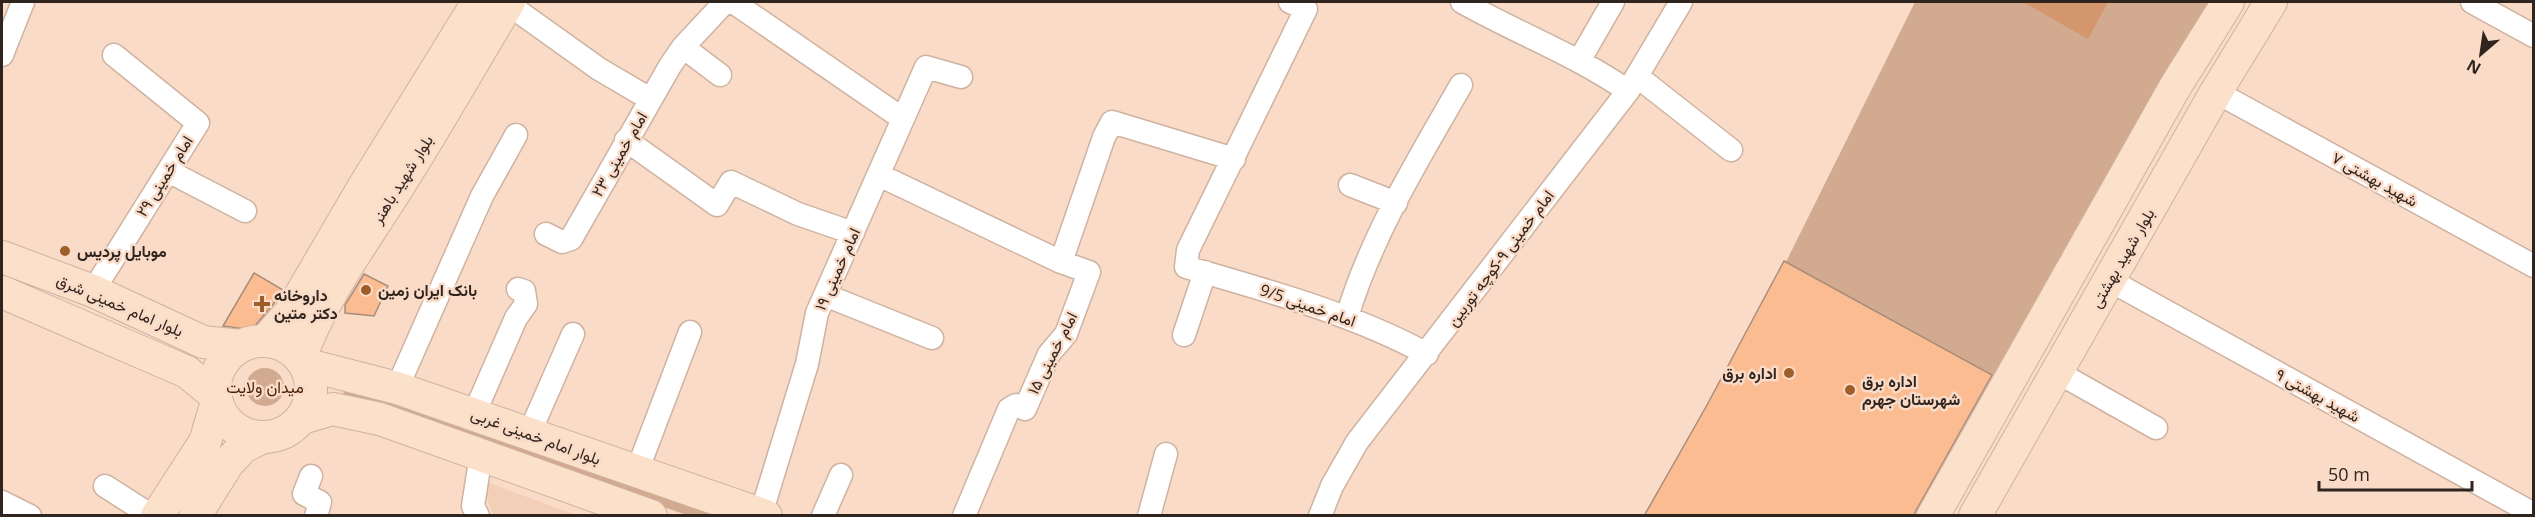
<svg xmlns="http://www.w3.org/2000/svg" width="2535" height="517" viewBox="0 0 2535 517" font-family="'Open Sans',Vazirmatn,sans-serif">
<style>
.built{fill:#f3cfb7}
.green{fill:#d2aa8f}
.water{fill:#d3966d}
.building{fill:#fbbc91;stroke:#a88d7b;stroke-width:1.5}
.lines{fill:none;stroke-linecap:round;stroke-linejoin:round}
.minor-casing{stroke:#cfb2a0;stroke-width:25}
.secondary-casing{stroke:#cfb2a0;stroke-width:34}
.minor{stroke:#fff;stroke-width:22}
.secondary{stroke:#fbe0ca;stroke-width:32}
.poi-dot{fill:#9f5d2a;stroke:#f9dbc8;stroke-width:2}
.labels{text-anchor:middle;stroke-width:5;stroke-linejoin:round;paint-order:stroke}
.street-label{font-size:16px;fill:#30251e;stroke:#f9dbc8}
.poi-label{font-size:16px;font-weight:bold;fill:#30251e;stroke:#f9dbc8;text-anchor:start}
.park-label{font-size:16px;fill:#461f00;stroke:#f9dbc8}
</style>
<rect width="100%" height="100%" fill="#f9dbc8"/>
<path class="built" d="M481 480 576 515H493Z"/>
<path class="green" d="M1915 2H2212L1993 376 1786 262Z
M246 387a19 19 0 1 1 38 0a19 19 0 1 1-38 0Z
M348 384 735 515H687L341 398Z"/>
<path class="water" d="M2023 2H2108L2088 39Z"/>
<path class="building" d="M1784 261 1992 375 1913 516H1644L1707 405Z
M254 273 283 290 275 302 254 327 245 329 223 326Z
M364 274 388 286 374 316 345 313V305Z"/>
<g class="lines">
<g class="minor-casing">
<path id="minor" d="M733 2 903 119
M1290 2 1306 9 1188 250 1186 267C1268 291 1351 313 1427 354
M1462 2C1517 33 1576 55 1628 91
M2472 2 2534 36
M508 4 599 69 650 99
M683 47 720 75
M2 55 23 2
M1579 61 1613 2
M1638 77 1731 150
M2216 92 2534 266
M626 140 717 205 731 182 798 214 853 233
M168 171 245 211
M879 175 1061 262
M1350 185 1396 203
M546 234 562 242 571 239 670 66 683 47 725 2
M2109 280 2534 514
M93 291 198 123 114 55
M825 295 932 338
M1347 317C1371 236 1419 158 1461 85
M1184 335 1205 272
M2057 372 2156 428
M397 388 482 196 516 135
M474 414 516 318 526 304 524 291 518 289
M529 434 573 334
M637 471 690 332
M311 476 304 494 320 502 316 516
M105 486 152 516
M2 502 30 516
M761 514 807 364 817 313 926 67 961 77
M478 516 473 506 481 455
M823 516 841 475
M964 516 1009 409 1016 405 1025 409 1049 354 1066 334 1089 272 1061 262 1104 137 1112 122 1234 159
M1149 516 1166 454
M1320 516 1332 486 1357 442 1628 91 1681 2"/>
</g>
<g class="secondary-casing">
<path id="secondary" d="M2 257 93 291 203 342 241 346
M2 292 187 372 216 396
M265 341 290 313 363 188 478 2
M215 389a48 48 0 1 1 96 0a48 48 0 1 1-96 0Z
M300 358C323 296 363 243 398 187 437 126 472 63 509 2
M304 364 397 388 766 516
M302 418 333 409 380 419 651 516
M157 516 205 442 217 402
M195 516 228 463 243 447 263 437
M1933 516 2175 87 2228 2
M1975 516 2216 92 2271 2"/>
</g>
<use href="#minor" class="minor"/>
<use href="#secondary" class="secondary"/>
</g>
<g class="poi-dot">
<circle cx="65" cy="251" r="6"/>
<circle cx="366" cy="290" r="6"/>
<path d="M259 295h6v6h6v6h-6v6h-6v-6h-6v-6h6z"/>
<circle cx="1789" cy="373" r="6"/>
<circle cx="1850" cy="390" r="6"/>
</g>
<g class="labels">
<g class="street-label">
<text transform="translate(619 154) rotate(-60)" y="6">امام خمینی ۲۳</text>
<text transform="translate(164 176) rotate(-58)" y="6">امام خمینی ۲۹</text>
<text transform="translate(402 179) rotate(-58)" y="6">بلوار شهید باهنر</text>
<text transform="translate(2375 179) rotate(29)" y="6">شهید بهشتی ۷</text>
<text transform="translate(1500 258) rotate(-53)" y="6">امام خمینی ۹-کوچه توربین</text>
<text transform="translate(2122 258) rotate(-60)" y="6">بلوار شهید بهشتی</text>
<text transform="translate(837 269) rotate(-66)" y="6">امام خمینی ۱۹</text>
<text transform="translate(120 305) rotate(23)" y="6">بلوار امام خمینی شرق</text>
<text transform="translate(1308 305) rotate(19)" y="6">امام خمینی 9/5</text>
<text transform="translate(1052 353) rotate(-63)" y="6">امام خمینی ۱۵</text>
<text transform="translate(2318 395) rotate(29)" y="6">شهید بهشتی ۹</text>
<text transform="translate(536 436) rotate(20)" y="6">بلوار امام خمینی غربی</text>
</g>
<g class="poi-label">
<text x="77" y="257">موبایل پردیس</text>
<text x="378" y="296">بانک ایران زمین</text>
<text x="274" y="301">داروخانه<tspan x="274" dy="18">دکتر متین</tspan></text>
<text x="1777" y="379" text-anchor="end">اداره برق</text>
<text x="1862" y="387">اداره برق<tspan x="1862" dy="18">شهرستان جهرم</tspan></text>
</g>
<g class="park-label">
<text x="265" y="393">میدان ولایت</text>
</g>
</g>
<rect width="2535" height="517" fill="none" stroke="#30251e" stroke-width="6"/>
<g transform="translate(2481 54) rotate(209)" stroke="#f9dbc8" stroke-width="4.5" paint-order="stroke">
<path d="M0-4.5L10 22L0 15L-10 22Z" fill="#30251e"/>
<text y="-9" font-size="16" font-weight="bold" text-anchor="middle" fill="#30251e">N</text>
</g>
<path d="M2319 481v9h153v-9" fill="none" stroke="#30251e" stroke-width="3"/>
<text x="2328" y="481" font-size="18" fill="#30251e" stroke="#f9dbc8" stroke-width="4.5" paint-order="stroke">50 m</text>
</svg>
